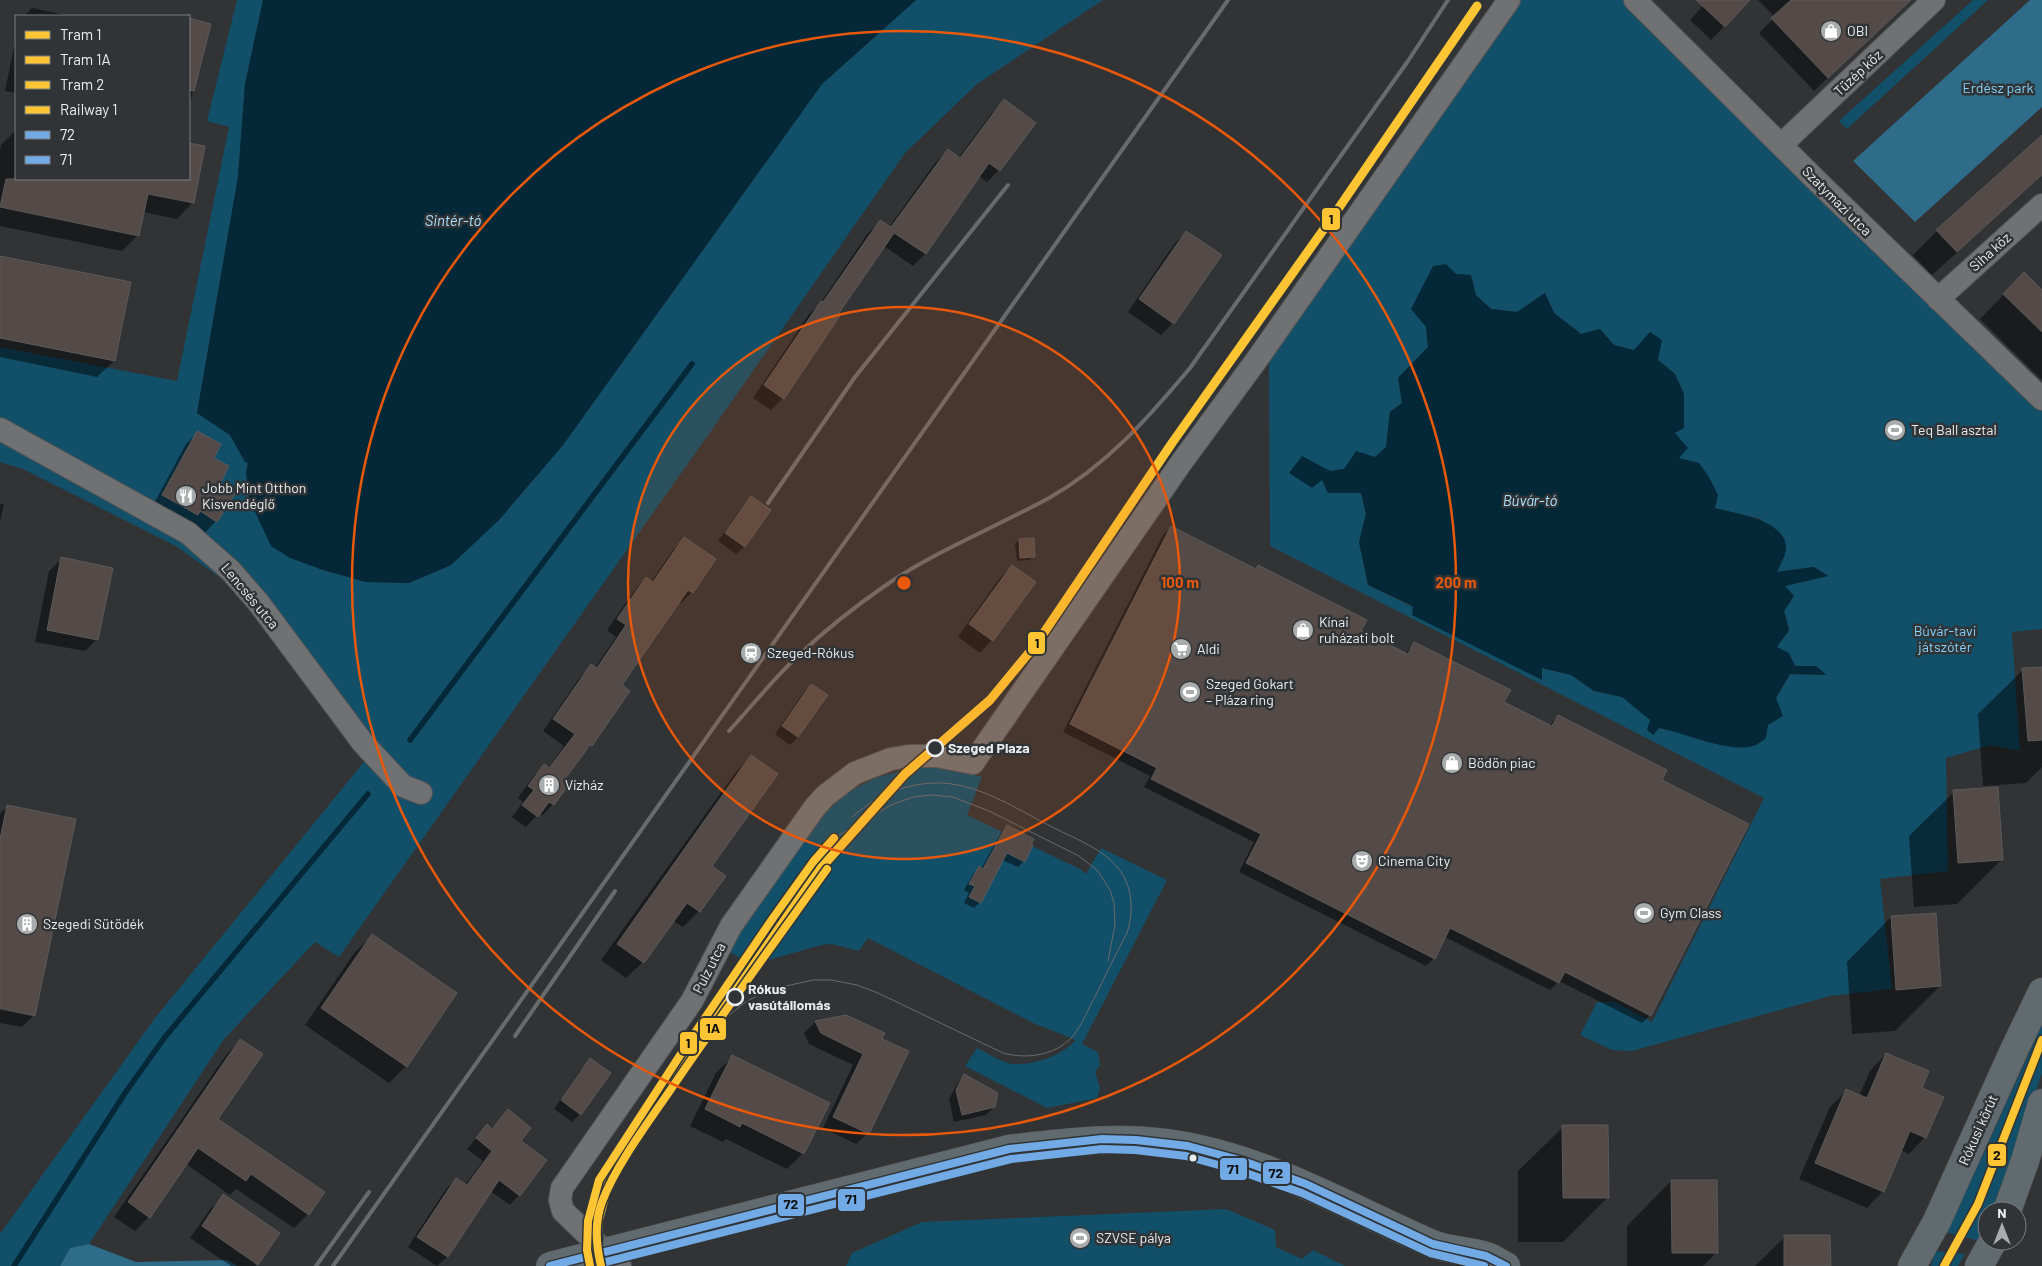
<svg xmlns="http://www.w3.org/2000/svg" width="2042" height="1266" viewBox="0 0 2042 1266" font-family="Barlow,sans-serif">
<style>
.green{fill:#12506a;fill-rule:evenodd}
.forest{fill:#2e6c89}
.water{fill:#042837}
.shadow{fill:#0007}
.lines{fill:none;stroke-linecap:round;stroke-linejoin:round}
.stream{stroke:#042837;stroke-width:5.5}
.building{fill:#544a47;stroke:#5a5a5a}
.minor-casing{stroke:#505253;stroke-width:24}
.major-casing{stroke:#505253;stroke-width:29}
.minor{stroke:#6f7172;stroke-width:22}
.major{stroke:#616a6e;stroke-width:28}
.tram{stroke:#696a6c;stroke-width:1}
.rail{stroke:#696a6c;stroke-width:4}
.major-bridge-casing{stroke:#505253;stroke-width:29;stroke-linecap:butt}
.major-bridge{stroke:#616a6e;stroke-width:28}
.bus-1-casing{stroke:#303436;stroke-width:11}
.bus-2-casing{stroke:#303436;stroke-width:11}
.bus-1{stroke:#71aae5;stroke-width:8}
.bus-2{stroke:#71aae5;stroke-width:8}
.rail-1-casing{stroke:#303436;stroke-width:12}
.rail-1{stroke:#fdc434;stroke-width:9}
.tram-1-casing{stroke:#303436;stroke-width:11}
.tram-2-casing{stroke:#303436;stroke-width:11}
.tram-3-casing{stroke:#303436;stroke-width:11}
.tram-1{stroke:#fdc434;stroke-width:8}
.tram-2{stroke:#fdc434;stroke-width:8}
.tram-3{stroke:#fdc434;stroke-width:8}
.ring{fill:none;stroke:#e8590c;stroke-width:2.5}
.stop-dot{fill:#303436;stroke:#eaedee;stroke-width:2.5}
.bus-dot{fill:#eaedee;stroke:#303436;stroke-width:2}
.labels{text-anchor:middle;stroke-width:5;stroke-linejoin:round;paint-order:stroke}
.poi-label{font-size:14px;fill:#eaedee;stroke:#303436;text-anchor:start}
.street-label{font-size:14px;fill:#eaedee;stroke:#303436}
.park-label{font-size:14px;fill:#85d1f8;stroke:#303436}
.stop-label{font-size:14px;font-weight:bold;fill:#eaedee;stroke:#303436;text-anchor:start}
.water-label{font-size:15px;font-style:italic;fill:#a9e0fe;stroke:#303436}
.centre{fill:#e8590c;stroke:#303436;stroke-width:2.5}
.ring-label{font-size:15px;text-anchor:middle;font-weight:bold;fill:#e8590c;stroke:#303436;stroke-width:5;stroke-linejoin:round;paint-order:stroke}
.line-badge{stroke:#303436;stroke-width:2}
.pale-badge-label{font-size:14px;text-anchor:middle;font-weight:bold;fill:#111}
</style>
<rect width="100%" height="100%" fill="#313335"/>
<path class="green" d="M237 0H263L245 84 238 177 197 413 230 435 245 461 248 463 246 473 323 570 366 582 409 583 451 565 500 519 563 445 822 84 916 0H1103L977 84 905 153 711 431 339 957 315 942 224 1039 89 1244 70 1248 60 1266H0V1234L155 1018 368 757 240 592 176 546 23 469 0 462V347L177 381 229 127 207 121Z
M1509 0H1635L2042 399V629L2012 632 2020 751 1991 745 1946 758 1948 871 1880 879 1892 989 1830 996 1632 1051 1612 1050 1580 1035 1597 1002H1615L1652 1022 1764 798 1270 546 1269 361ZM1545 293 1554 313 1581 334 1600 329 1614 345 1635 351 1651 332 1658 360 1675 374V433L1678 458 1715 508 1761 519 1786 548 1777 572 1814 567 1828 576 1784 586 1794 596 1784 611 1789 631 1776 647 1795 666H1816L1826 675 1790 674 1776 698 1768 725 1678 732 1659 728 1653 735 1651 720 1622 697 1594 691 1571 675 1541 668V679L1413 607 1368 585 1359 542 1366 514 1361 493H1328L1322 480 1330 471 1344 469 1375 457 1386 447 1390 412 1402 403 1398 378 1428 347 1426 327 1475 295 1491 309 1517 312Z
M1973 0H1988L1847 129 1839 121Z
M919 766H941L982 777 967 815 1080 869 1086 874 1101 848 1167 880 1082 1044 1098 1052 1100 1065 1095 1072 1100 1088 1097 1098 1047 1108 965 1066 977 1048C988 1053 1002 1063 1013 1064 1035 1065 1061 1056 1076 1040L1033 1023 868 938 859 951 832 944 821 945 752 965 728 951 815 822 846 793 875 778Z
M2042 1025V1073L2015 1150 1995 1201 1998 1204 1994 1211H1987V1227L1980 1241 1945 1232 1982 1157Z
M1226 1209 1275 1230 1276 1247 1302 1259 1313 1250 1345 1266H846L852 1253 922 1222Z
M1935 1251 1965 1254 1958 1266H1931Z"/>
<path class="forest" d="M2030 0H2042V107L1915 222 1853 161Z
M89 1244 136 1262 227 1260 238 1266H60L70 1248Z"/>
<path class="water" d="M263 0H916L822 84 563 445 500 519 451 565 409 583 366 582 323 570 290 558 271 546 249 499 246 473 248 463 245 462 230 435 197 413 238 177 245 84Z
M1446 264 1456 274 1471 275 1476 295 1491 309 1517 312 1545 293 1554 313 1581 334 1600 329 1614 345 1634 350 1650 332 1662 340 1658 360 1675 374 1684 394V428L1675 433 1688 448 1679 458 1699 463 1709 477 1718 495 1715 508C1736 514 1783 519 1786 546 1787 554 1780 565 1777 572L1814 567 1828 576 1785 586 1794 596 1784 611 1789 630 1777 647 1789 653 1795 666H1816L1826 675 1790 674 1776 698 1783 716 1768 725 1766 738C1762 741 1758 745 1753 746 1727 753 1686 733 1659 728L1653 735 1647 730 1650 720 1622 697 1594 691 1571 675 1542 668V680L1412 615 1413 606 1368 585 1359 542 1366 514 1361 493H1328L1322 480 1312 488 1289 473 1302 456 1330 471 1344 469 1356 451 1375 457 1386 447 1390 412 1402 403 1398 378 1428 347 1426 327 1411 309 1433 266Z"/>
<path class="shadow" d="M1708 0H1749L1711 40 1690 20Z
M1758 0H1910L1814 91 1759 33 1775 17Z
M32 8 65 15 64 16H24Z
M190 20 209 25 189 107V21Z
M16 37V93L5 91Z
M1004 101 999 170 987 182 979 176 926 253 913 266 884 246 837 313 783 398 771 410 753 398 809 314 819 305 868 233 880 221 889 227 935 163 948 151 958 158 992 113Z
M16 130V179H189V144L204 147 192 203 177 219 143 212 138 235 122 251 0 226V150L1 145Z
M2042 136V176L1932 275 1913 255 1937 231Z
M1186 232 1173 323 1161 335 1128 312 1174 244Z
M0 257 114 361 97 377 0 357Z
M2024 274 2042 292V380L1980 319Z
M197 433 212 459 218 484 216 521 205 533 189 522 152 507 186 444Z
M751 498 770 511 744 547 736 554 718 541 743 506Z
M0 504H4L0 522Z
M1171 527 1360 631 1405 654 1415 643 1503 703 1549 726 1558 716 1660 781 1650 1015 1642 1023 1559 981 1550 990 1445 937 1434 958 1426 966 1239 872 1254 842 1144 787 1150 776 1063 732 1163 535Z
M684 539 692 592 681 603 678 601 620 686 591 745 580 756 563 779 553 804 542 816 539 813 526 827 512 817 523 802 518 798 533 777 544 766 548 768 564 746 543 731 580 677 592 666 595 668 616 637 607 630 635 590 646 578 651 582 673 550Z
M1019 540 1034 556 1030 560 1017 561 1015 544Z
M62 559 97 639 85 651 35 642 49 571Z
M1012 566 992 640 980 653 958 637 999 579Z
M2042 668V767L2026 783 1983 786 1978 714 2023 670Z
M811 685 826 695 798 737 790 745 775 734 803 693Z
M752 756 710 867 699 911 683 927 672 920 643 962 626 978 601 960 735 773Z
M1954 792 2002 859 1957 904 1914 907 1909 836Z
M8 806 34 1015 22 1027 0 1023V1010L26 1015V1012L0 1007V814Z
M1007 827 1031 846 1024 861 1018 867 1002 860 980 902 974 908 964 903 969 893 964 890 973 874 979 868 981 869 1001 833Z
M1891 917 1940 986 1895 1031 1852 1034 1847 962Z
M372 936 456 993 406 1066 389 1083 305 1025 355 952Z
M846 1017 881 1039 868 1133 856 1144 823 1128 853 1065 809 1044 804 1033 815 1022Z
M240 1040 217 1119 308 1214 294 1228 236 1189 230 1195 186 1164 149 1217 135 1231 114 1217 226 1055Z
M1886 1054 1920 1088 1925 1137 1909 1154 1901 1150 1883 1191 1867 1208 1799 1179 1830 1107 1846 1091 1859 1096 1870 1071Z
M732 1057 803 1153 787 1169 726 1139 723 1142 690 1126 716 1073Z
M590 1060 580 1114 572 1122 554 1109 582 1068Z
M965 1076 994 1107 986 1115 954 1122 949 1099 957 1084Z
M508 1111 519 1141V1195L510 1205 490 1191 447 1257 437 1266 408 1247 446 1189 456 1179 465 1185 483 1161 467 1149 487 1126 491 1129Z
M1563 1127 1608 1197 1563 1242H1518V1171Z
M1671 1181 1717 1252 1703 1266H1627V1226Z
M224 1196 257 1264 255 1266H231L190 1238 211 1208Z
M1785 1237 1829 1266H1755Z"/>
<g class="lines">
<path class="stream" d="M410 740 692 364
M14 1266 125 1093 165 1037 368 794"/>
</g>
<path class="building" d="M1696 0H1750L1725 27Z
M1791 0H1911L1828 78 1771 18Z
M189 18 211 24 194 91 189 90Z
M1004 99 1036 123 1000 171 989 163 926 254 894 233 839 313 841 314 784 399 764 385 821 301 823 302 880 220 891 227 948 149 960 158Z
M2042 135V175L1957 252 1936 230Z
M189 143 205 146 194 203 148 194 139 236 0 207 6 179H189Z
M1186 231 1222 255 1174 324 1139 299Z
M0 256 131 282 115 361 0 338Z
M2024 272 2042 290V332L2003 294Z
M197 431 221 444 214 458 229 466 220 484 235 494 217 522 200 511 198 515 162 495Z
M751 496 771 510 745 547 725 533Z
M1171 526 1256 569 1258 565 1367 620 1361 631 1408 654 1414 642 1511 690 1504 702 1552 726 1558 715 1667 770 1662 780 1749 824 1651 1016 1565 972 1559 983 1450 928 1435 959 1246 863 1261 834 1151 779 1157 768 1070 724Z
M684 537 716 559 693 593 688 590 622 685 630 691 592 746 590 745 565 779 570 783 554 805 549 802 538 817 522 805 534 790 528 786 544 764 549 768 575 734 553 719 591 664 597 668 626 625 617 619 646 577 653 582Z
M1034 538 1035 557 1020 558 1019 539Z
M61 557 113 568 98 640 47 630Z
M1012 565 1036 582 993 641 969 624Z
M2042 667V740L2028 741 2022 668Z
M811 684 828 695 798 737 782 726Z
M751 755 778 774 712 866 726 876 700 912 687 903 644 963 617 944Z
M1998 787 2003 860 1958 863 1953 790Z
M7 805 76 819 35 1016 0 1008V839Z
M1007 825 1034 839 1031 845H1033L1025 862 1007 853 981 903 969 897 975 886 969 884 979 866 983 869Z
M1936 913 1941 986 1896 990 1891 916Z
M372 934 457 993 407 1067 321 1008Z
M846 1015 885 1033 882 1039 909 1051 869 1134 833 1117 863 1054 821 1033 815 1021Z
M240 1039 263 1054 218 1119 325 1192 309 1215 251 1174 246 1181 198 1148 150 1218 128 1202Z
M1886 1053 1929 1071 1922 1088 1944 1097 1926 1138 1910 1131 1884 1192 1815 1163 1846 1089 1867 1098Z
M732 1055 830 1103 804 1154 742 1123 740 1127 705 1109Z
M590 1058 611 1073 581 1115 561 1100Z
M964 1074 998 1093 995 1107 962 1115 956 1090Z
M508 1109 531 1128 521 1141 547 1160 520 1196 499 1180 448 1257 417 1237 456 1178 467 1185 492 1151 476 1138 487 1124 492 1129Z
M1562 1125H1608L1609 1198H1563Z
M1671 1180H1717L1718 1253H1672Z
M223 1194 280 1233 258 1265 202 1226Z
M1784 1235H1830L1831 1266H1784Z"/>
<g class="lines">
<g class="minor-casing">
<path id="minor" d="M1635 0 1818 182 2042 399
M1781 145 1934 0
M1938 299 2042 205
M0 429 188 533 231 571 258 602 363 743 403 786 421 793
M620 1266 563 1211 560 1200 562 1188 692 1001 731 926 815 807 825 796 855 773 891 759 909 756H937L973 763 1181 463 1258 358 1509 0"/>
</g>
<g class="major-casing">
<path id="major" d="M1009 1149C1061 1143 1112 1136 1165 1143 1260 1155 1343 1205 1430 1243 1447 1251 1468 1250 1486 1256 1493 1258 1499 1263 1506 1266
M2007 1211 2025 1161 2042 1103
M1912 1266 1937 1221 2015 1048 2042 992
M1979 1266 1993 1241"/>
</g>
<use href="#minor" class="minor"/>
<use href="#major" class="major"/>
<path class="tram" d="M834 838 891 805 913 797 931 795 953 797 989 811 1079 856 1098 871 1110 890 1114 903 1115 925 1108 961
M710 1031 744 1003 768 990 813 980H831L857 985 878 993 1003 1053C1028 1060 1060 1055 1076 1032 1084 1021 1089 1007 1096 995 1106 974 1116 954 1127 933 1134 912 1133 886 1118 868 1103 849 1076 839 1054 828 1020 811 982 785 942 783 908 782 877 795 852 817"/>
<path class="rail" d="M768 503 855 377 1008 185
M729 731C752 706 773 679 798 656 826 629 857 605 889 583 940 549 996 527 1049 498 1106 466 1149 417 1190 368L1408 61 1448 0
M515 1036 615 891
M316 1266 369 1192
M333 1266 1228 0"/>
<g class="major-bridge-casing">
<path id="major-bridge" d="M550 1266 1009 1149"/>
</g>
<use href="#major-bridge" class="major-bridge"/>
<g class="bus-1-casing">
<path id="bus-1" d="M550 1266 1009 1149 1102 1139 1136 1140 1188 1146 1243 1161 1306 1184 1433 1244 1486 1256 1506 1266"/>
</g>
<g class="bus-2-casing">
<path id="bus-2" d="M590 1266 1011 1159 1102 1149 1135 1150 1186 1156 1240 1171 1302 1193 1430 1253 1484 1266"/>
</g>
<use href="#bus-1" class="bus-1"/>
<use href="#bus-2" class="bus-2"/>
<g class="rail-1-casing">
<path id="rail-1" d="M600 1264 597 1249 598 1222 608 1184 698 1046 806 889 821 868 905 774 990 700 1037 643 1172 443 1336 212 1477 6"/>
</g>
<use href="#rail-1" class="rail-1"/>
<g class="tram-1-casing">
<path id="tram-1" d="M590 1266 587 1250 588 1221 599 1180 690 1040 773 918 813 862 834 838"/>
</g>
<g class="tram-2-casing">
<path id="tram-2" d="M601 1266C596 1245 594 1223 602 1202 615 1167 647 1124 669 1092 720 1017 774 943 827 869"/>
</g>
<g class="tram-3-casing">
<path id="tram-3" d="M1944 1266 1978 1204 2042 1040"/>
</g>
<use href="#tram-1" class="tram-1"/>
<use href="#tram-2" class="tram-2"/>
<use href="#tram-3" class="tram-3"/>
</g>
<circle cx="904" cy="583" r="276" fill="#e8590c" fill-opacity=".12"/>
<g class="ring">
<circle cx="904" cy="583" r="276"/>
<circle cx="904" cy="583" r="552"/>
</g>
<defs>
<g id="shop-disc" transform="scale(1.125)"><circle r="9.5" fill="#a9acad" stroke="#303436"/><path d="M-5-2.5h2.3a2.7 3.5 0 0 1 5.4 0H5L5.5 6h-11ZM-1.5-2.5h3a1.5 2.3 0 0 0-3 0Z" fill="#fff"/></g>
<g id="stadium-disc" transform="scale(1.125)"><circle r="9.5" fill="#a9acad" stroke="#303436"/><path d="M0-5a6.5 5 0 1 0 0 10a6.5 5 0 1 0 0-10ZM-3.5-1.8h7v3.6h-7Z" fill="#fff"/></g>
<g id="restaurant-disc" transform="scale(1.125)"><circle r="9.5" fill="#a9acad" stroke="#303436"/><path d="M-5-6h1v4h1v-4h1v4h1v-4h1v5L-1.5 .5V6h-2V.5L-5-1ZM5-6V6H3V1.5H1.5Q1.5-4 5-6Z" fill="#fff"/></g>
<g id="supermarket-disc" transform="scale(1.125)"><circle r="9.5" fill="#a9acad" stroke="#303436"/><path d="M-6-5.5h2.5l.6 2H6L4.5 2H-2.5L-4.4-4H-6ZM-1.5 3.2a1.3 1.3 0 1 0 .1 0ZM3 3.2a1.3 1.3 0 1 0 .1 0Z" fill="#fff"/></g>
<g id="station-disc" transform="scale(1.125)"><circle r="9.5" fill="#a9acad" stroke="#303436"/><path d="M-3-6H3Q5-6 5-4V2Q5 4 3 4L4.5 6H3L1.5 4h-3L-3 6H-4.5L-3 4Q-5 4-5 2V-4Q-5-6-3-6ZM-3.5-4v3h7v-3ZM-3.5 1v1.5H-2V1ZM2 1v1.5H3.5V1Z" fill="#fff"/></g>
<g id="building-disc" transform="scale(1.125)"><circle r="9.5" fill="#a9acad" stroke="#303436"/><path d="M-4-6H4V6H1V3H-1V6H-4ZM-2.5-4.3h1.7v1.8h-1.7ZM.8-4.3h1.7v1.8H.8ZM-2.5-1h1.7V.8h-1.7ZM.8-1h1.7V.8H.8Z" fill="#fff"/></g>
<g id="theatre-disc" transform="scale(1.125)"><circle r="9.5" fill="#a9acad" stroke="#303436"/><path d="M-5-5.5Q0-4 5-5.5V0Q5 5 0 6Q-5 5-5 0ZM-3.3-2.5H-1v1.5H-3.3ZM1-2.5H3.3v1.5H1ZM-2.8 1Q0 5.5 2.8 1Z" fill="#fff"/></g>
</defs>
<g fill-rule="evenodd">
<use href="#shop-disc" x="1831" y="31"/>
<use href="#stadium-disc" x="1895" y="430"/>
<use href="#restaurant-disc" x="186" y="496"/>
<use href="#shop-disc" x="1303" y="630"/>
<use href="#supermarket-disc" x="1181" y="649"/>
<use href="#station-disc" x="751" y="653"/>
<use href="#stadium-disc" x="1190" y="692"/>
<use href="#shop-disc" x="1452" y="763"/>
<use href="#building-disc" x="549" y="785"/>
<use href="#theatre-disc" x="1362" y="861"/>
<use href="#stadium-disc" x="1644" y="913"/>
<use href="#building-disc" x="27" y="924"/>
<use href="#stadium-disc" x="1080" y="1238"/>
</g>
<g class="stop-dot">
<circle cx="935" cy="748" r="8"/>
<circle cx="735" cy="997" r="8"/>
</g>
<circle class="bus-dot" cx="1193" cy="1158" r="4.5"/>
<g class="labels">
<g class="poi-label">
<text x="1847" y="36">OBI</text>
<text x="1911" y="435">Teq Ball asztal</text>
<text x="202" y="493">Jobb Mint Otthon<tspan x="202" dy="16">Kisvendéglő</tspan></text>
<text x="1319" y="627">Kínai<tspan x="1319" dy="16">ruházati bolt</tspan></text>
<text x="1197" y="654">Aldi</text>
<text x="767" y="658">Szeged-Rókus</text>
<text x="1206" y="689">Szeged Gokart<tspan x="1206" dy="16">– Pláza ring</tspan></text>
<text x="1468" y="768">Bödön piac</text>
<text x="565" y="790">Vízház</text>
<text x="1378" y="866">Cinema City</text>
<text x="1660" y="918">Gym Class</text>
<text x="43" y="929">Szegedi Sütödék</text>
<text x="1096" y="1243">SZVSE pálya</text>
</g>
<g class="street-label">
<text transform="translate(1858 73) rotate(-43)" y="5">Tüzép köz</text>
<text transform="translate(1837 201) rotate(45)" y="5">Szatymazi utca</text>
<text transform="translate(1990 252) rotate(-42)" y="5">Siha köz</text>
<text transform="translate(250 596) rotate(50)" y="5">Lencsés utca</text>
<text transform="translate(709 968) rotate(-63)" y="5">Pulz utca</text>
<text transform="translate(1978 1130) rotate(-66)" y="5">Rókusi körút</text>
</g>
<g class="park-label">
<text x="1998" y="93">Erdész park</text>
<text x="1945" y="636">Búvár-tavi<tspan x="1945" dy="16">játszótér</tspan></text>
</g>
<g class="stop-label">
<text x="948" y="753">Szeged Plaza</text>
<text x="748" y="994">Rókus<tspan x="748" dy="16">vasútállomás</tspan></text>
</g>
<g class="water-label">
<text x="453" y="226">Sintér-tó</text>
<text x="1530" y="506">Búvár-tó</text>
</g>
</g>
<circle cx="904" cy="583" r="8" class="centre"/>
<g class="ring-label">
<text x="1180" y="588">100 m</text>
<text x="1456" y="588">200 m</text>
</g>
<g class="line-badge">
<rect x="1321" y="207" width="20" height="24" rx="5" fill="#fdc434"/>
<rect x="1027" y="631" width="19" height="24" rx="5" fill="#fdc434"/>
<rect x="699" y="1017" width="28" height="24" rx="5" fill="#fdc434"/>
<rect x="679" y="1031" width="19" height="24" rx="5" fill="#fdc434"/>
<rect x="1987" y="1143" width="20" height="24" rx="5" fill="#fdc434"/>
<rect x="1219" y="1157" width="29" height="24" rx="5" fill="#71aae5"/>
<rect x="1262" y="1161" width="29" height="24" rx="5" fill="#71aae5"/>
<rect x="837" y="1188" width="29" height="24" rx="5" fill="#71aae5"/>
<rect x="777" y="1193" width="28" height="24" rx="5" fill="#71aae5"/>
</g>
<g class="pale-badge-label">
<text x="1331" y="224">1</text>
<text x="1037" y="648">1</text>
<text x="713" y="1033">1A</text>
<text x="688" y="1048">1</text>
<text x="1997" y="1160">2</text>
<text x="1233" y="1174">71</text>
<text x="1276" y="1178">72</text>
<text x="851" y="1204">71</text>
<text x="791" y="1209">72</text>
</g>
<rect x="15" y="15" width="175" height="165" fill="#303436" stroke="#7a7e80"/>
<rect x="25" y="31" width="25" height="8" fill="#fdc434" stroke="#7a7e80"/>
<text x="60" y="40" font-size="15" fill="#eaedee">Tram 1</text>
<rect x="25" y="56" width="25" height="8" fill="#fdc434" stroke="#7a7e80"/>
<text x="60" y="65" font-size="15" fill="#eaedee">Tram 1A</text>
<rect x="25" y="81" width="25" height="8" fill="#fdc434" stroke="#7a7e80"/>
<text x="60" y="90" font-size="15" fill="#eaedee">Tram 2</text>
<rect x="25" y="106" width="25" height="8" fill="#fdc434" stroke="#7a7e80"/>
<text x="60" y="115" font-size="15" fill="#eaedee">Railway 1</text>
<rect x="25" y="131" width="25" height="8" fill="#71aae5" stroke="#7a7e80"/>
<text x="60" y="140" font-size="15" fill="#eaedee">72</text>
<rect x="25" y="156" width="25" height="8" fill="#71aae5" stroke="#7a7e80"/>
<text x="60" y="165" font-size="15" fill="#eaedee">71</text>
<g transform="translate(2002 1226)"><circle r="24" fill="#303436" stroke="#7a7e80"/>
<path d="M0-4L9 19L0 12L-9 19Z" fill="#a9acad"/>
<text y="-8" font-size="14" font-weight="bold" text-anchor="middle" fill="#eaedee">N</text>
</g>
</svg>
